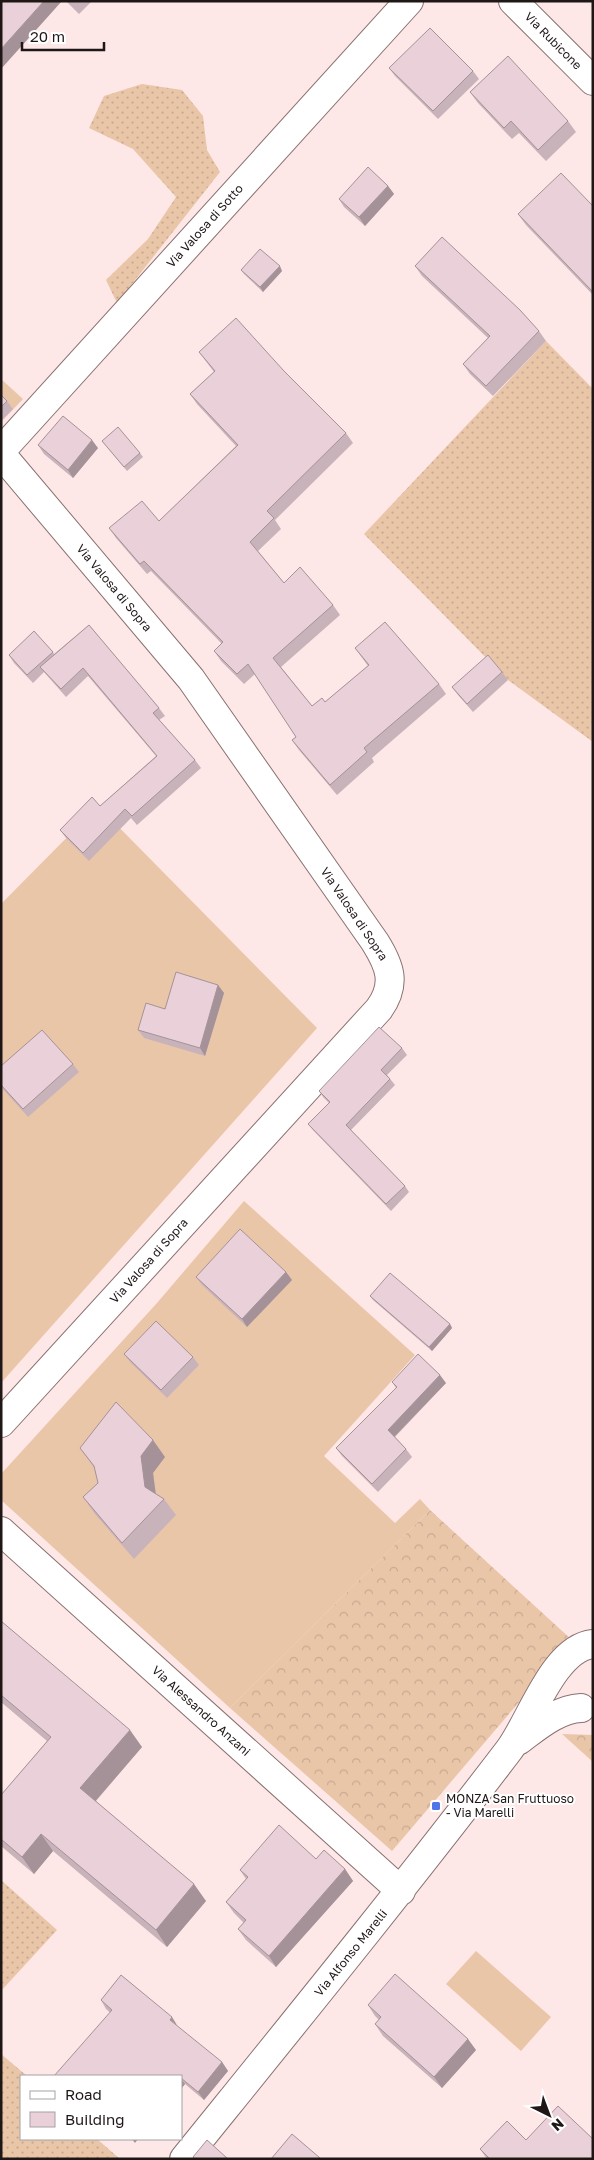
<svg xmlns="http://www.w3.org/2000/svg" width="594" height="2160" viewBox="0 0 594 2160" font-family="'Golos Text',sans-serif">
<style>
.grass{fill:url(#grass-dots)}
.forest{fill:url(#forest-crowns)}
.garden{fill:#eac6a8}
.lines{fill:none;stroke-linecap:round;stroke-linejoin:round}
.minor-casing{stroke:#8a7171;stroke-width:30}
.minor{stroke:#fff;stroke-width:28}
.wall{fill:#c9b3bb}
.shaded-wall{fill:#a49298}
.building{fill:#ead0d9;stroke:#a49298}
.poi-dot{fill:#4f75e9;stroke:#fff;stroke-width:2}
.labels{text-anchor:middle;stroke-width:4;stroke-linejoin:round;paint-order:stroke}
.street-label{font-size:12px;fill:#1f1616;stroke:#fff}
.poi-label{font-size:12px;fill:#1f1616;stroke:#fff;text-anchor:start}
</style>
<defs>
<pattern id="grass-dots" width="8" height="8" patternUnits="userSpaceOnUse" patternTransform="scale(1.25)"><rect width="8" height="8" fill="#eac6a8"/><path d="M2 2h.1M6 6h.1" fill="none" stroke="#c8a990" stroke-width="1.8" stroke-linecap="round"/></pattern>
<pattern id="forest-crowns" width="20" height="18" patternUnits="userSpaceOnUse" patternTransform="scale(1.25)"><rect width="20" height="18" fill="#eac6a8"/><path d="M2 6a3 3 0 1 1 6 0M12 15a3 3 0 1 1 6 0" fill="none" stroke="#c8a990"/></pattern>
</defs>
<rect width="100%" height="100%" fill="#fee7e7"/>
<path class="grass" d="M142 84 182 90 203 116 207 150 220 172 117 303 106 280 148 239 176 197 133 149 89 128 104 96Z
M546 341 593 389V742L508 680 364 534Z
M1 1880 57 1930 1 1991Z
M1 2054 27 2076H21V2139H97L120 2159H1Z"/>
<path class="forest" d="M430 1510 572 1640 392 1851 230 1708Z
M562 1734 593 1735V1762Z"/>
<path class="garden" d="M1 379 23 399 1 422Z
M98 806 317 1028 1 1383V904Z
M244 1201 415 1355 324 1456 395 1523 420 1499 430 1510 230 1708 1 1500V1474L157 1303Z
M476 1951 551 2017 521 2051 446 1984Z"/>
<g class="lines">
<g class="minor-casing">
<path id="minor" d="M513 1 593 81
M1 451 409 1
M1 454 191 679 375 942C390 966 397 984 379 1009L1 1423
M1 1531 401 1891
M518 1741C536 1728 557 1709 581 1708
M184 2159C293 2024 403 1889 509 1750 530 1723 553 1648 593 1644"/>
</g>
<use href="#minor" class="minor"/>
</g>
<path class="wall" d="M66 1H92L79 14Z
M389 68 473 71 479 79 438 119 395 76Z
M470 92 568 121 576 132 546 161 519 133 512 139 478 103Z
M388 186 394 194 365 226 344 207 339 199Z
M593 206V295L526 225 518 214Z
M415 266 539 331 546 341 493 396 470 374 463 364 488 338 422 276Z
M241 270 282 271 263 292 244 274Z
M199 352 284 371 346 433 353 443 275 520 281 529 258 551 284 583 333 605 340 615 281 667 312 706 325 702 368 666 355 648 439 684 446 694 372 758 374 762 337 795 299 750 292 740 296 737 255 674 244 684 221 661 214 651 222 644 151 571 147 574 116 538 109 528 159 521 236 446 197 404 190 394 214 372Z
M1 395 7 401 13 409 1 421Z
M102 441 140 453 143 457 127 471Z
M38 445 98 448 73 478 44 454Z
M89 625 159 708 165 716 159 720 195 760 201 768 137 825 131 818 89 861 66 838 60 830 100 806 156 756 88 676 66 697 44 672 33 683 14 663 9 655 53 652 54 654Z
M502 672 508 680 473 712 458 695 452 687Z
M218 985 224 993 205 1056 144 1038 138 1030 165 1009Z
M402 1048 407 1055 387 1075 395 1085 351 1130 405 1186 409 1192 391 1211 313 1130 308 1124 329 1103 323 1097 319 1091Z
M73 1064 79 1072 28 1117 1 1087V1066Z
M286 1272 292 1280 247 1327 202 1285 196 1277Z
M370 1296 450 1324 452 1328 432 1351 373 1300Z
M124 1354 193 1357 199 1365 167 1398 130 1362Z
M392 1382 446 1383 395 1437 406 1449 412 1457 378 1492 342 1456 336 1448 396 1388Z
M80 1448 165 1457 153 1473 156 1494 164 1499 176 1515 134 1559 95 1514 83 1497 98 1483 95 1469Z
M1 1621 142 1747 96 1801 206 1901 167 1947 53 1851 34 1874 1 1846V1795L47 1741 1 1702Z
M345 1869 353 1881 276 1967 246 1940 238 1929 244 1923 234 1913 226 1902 246 1879 240 1870Z
M101 2000 222 2062 228 2071 204 2100 185 2084 181 2089V2076L106 2009Z
M368 2005 476 2050 442 2088 383 2036 375 2024 379 2020 375 2016Z
M526 2140 593 2159H487L480 2149Z"/>
<path class="shaded-wall" d="M44 1H62L1 69V49Z
M388 186 394 194 365 226 359 217Z
M280 266 282 271 263 292 260 287Z
M92 440 98 448 73 478 68 470Z
M218 985 224 993 205 1056 200 1048Z
M286 1272 292 1280 247 1327 242 1319Z
M450 1324 452 1328 432 1351 429 1347Z
M440 1375 446 1383 393 1438 388 1430Z
M153 1440 165 1457 153 1473 157 1504 145 1487 141 1456Z
M130 1730 142 1747 92 1805 80 1788Z
M41 1834 53 1851 34 1874 22 1857Z
M345 1869 353 1881 276 1967 269 1956Z
M194 1884 206 1901 167 1947 156 1930Z
M172 2017 177 2025 170 2020Z
M468 2039 476 2050 442 2088 434 2077Z
M222 2062 228 2071 204 2100 198 2092Z
M181 2079 185 2084 181 2089Z
M132 2139H138L135 2143Z"/>
<path class="building" d="M1 1H44L1 49Z
M430 28 473 71 433 111 389 68Z
M508 56 568 121 538 150 511 121 504 128 470 92Z
M368 167 388 186 359 217 339 199Z
M561 173 593 206V292L518 214Z
M442 237 520 310 539 331 486 386 463 364 490 336 415 266Z
M260 249 280 266 260 287 241 270Z
M236 318 284 371 346 433 267 511 274 518 250 542 284 583 300 567 333 605 273 658 312 706 322 698 325 702 369 665 355 648 385 622 439 684 364 748 367 752 330 785 292 740 296 737 248 664 237 674 214 651 223 642 144 561 140 564 109 528 142 501 159 521 238 445 190 394 215 371 199 352Z
M1 395 7 401 1 407Z
M63 416 92 440 68 470 38 445Z
M118 427 140 453 124 467 102 441Z
M89 625 159 708 153 713 195 760 132 816 125 809 83 853 60 830 92 797 100 806 157 756 83 668 61 689 40 667Z
M34 631 53 652 27 675 9 655Z
M488 655 502 672 467 704 452 687Z
M176 972 218 985 200 1048 138 1030 146 1003 165 1009Z
M379 1027 402 1048 381 1070 390 1079 346 1125 405 1186 386 1204 308 1124 330 1102 319 1091Z
M42 1030 73 1064 23 1109 1 1085V1066Z
M240 1229 286 1272 242 1319 196 1277Z
M390 1273 450 1324 429 1347 370 1296Z
M156 1321 193 1357 161 1390 124 1354Z
M418 1354 440 1375 388 1430 406 1449 372 1484 336 1448 397 1387 392 1382Z
M116 1402 153 1440 141 1456 145 1487 164 1499 122 1543 83 1497 98 1483 94 1466 80 1448Z
M1 1621 130 1730 80 1788 194 1884 156 1930 41 1834 22 1857 1 1839V1795L51 1737 1 1695Z
M279 1825 316 1859 324 1850 345 1869 269 1956 238 1929 246 1920 226 1902 248 1877 240 1870Z
M395 1974 468 2039 434 2077 375 2024 381 2017 368 2005Z
M121 1975 172 2017 170 2020 222 2062 198 2092 181 2078V2076H54L112 2010 101 2000Z
M558 2106 593 2139V2159H490L480 2149 507 2121 526 2140Z
M292 2134 320 2158 319 2159H271Z
M207 2140 228 2159H195L193 2157Z"/>
<rect class="poi-dot" x="431" y="1801" width="10" height="10" rx="2.5"/>
<g class="labels">
<g class="street-label">
<text transform="translate(553 41) rotate(45)" y="4">Via Rubicone</text>
<text transform="translate(205 226) rotate(-48)" y="4">Via Valosa di Sotto</text>
<text transform="translate(114 588) rotate(50)" y="4">Via Valosa di Sopra</text>
<text transform="translate(354 914) rotate(56)" y="4">Via Valosa di Sopra</text>
<text transform="translate(149 1261) rotate(-48)" y="4">Via Valosa di Sopra</text>
<text transform="translate(201 1711) rotate(42)" y="4">Via Alessandro Anzani</text>
<text transform="translate(351 1953) rotate(-51)" y="4">Via Alfonso Marelli</text>
</g>
<g class="poi-label">
<text x="446" y="1803">MONZA San Fruttuoso<tspan x="446" dy="14">- Via Marelli</tspan></text>
</g>
</g>
<rect width="594" height="2160" fill="none" stroke="#1f1616" stroke-width="5"/>
<rect x="20" y="2075" width="162" height="65" fill="#ffffff" stroke="#a5a2a2"/>
<rect x="30" y="2091" width="25" height="8" fill="#ffffff" stroke="#a5a2a2"/>
<text x="65" y="2100" font-size="15" fill="#1f1616">Road</text>
<rect x="30" y="2112" width="25" height="15" fill="#ead0d9" stroke="#a5a2a2"/>
<text x="65" y="2125" font-size="15" fill="#1f1616">Building</text>
<g transform="translate(549 2115) rotate(138)" stroke="#ffffff" stroke-width="4" paint-order="stroke">
<path d="M0-4L9 19L0 12L-9 19Z" fill="#1f1616"/>
<text y="-8" font-size="14" font-weight="bold" text-anchor="middle" fill="#1f1616">N</text>
</g>
<path d="M22 42v8h82v-8" fill="none" stroke="#1f1616" stroke-width="2.5"/>
<text x="30" y="42" font-size="15" fill="#1f1616" stroke="#ffffff" stroke-width="4" paint-order="stroke">20 m</text>
</svg>
